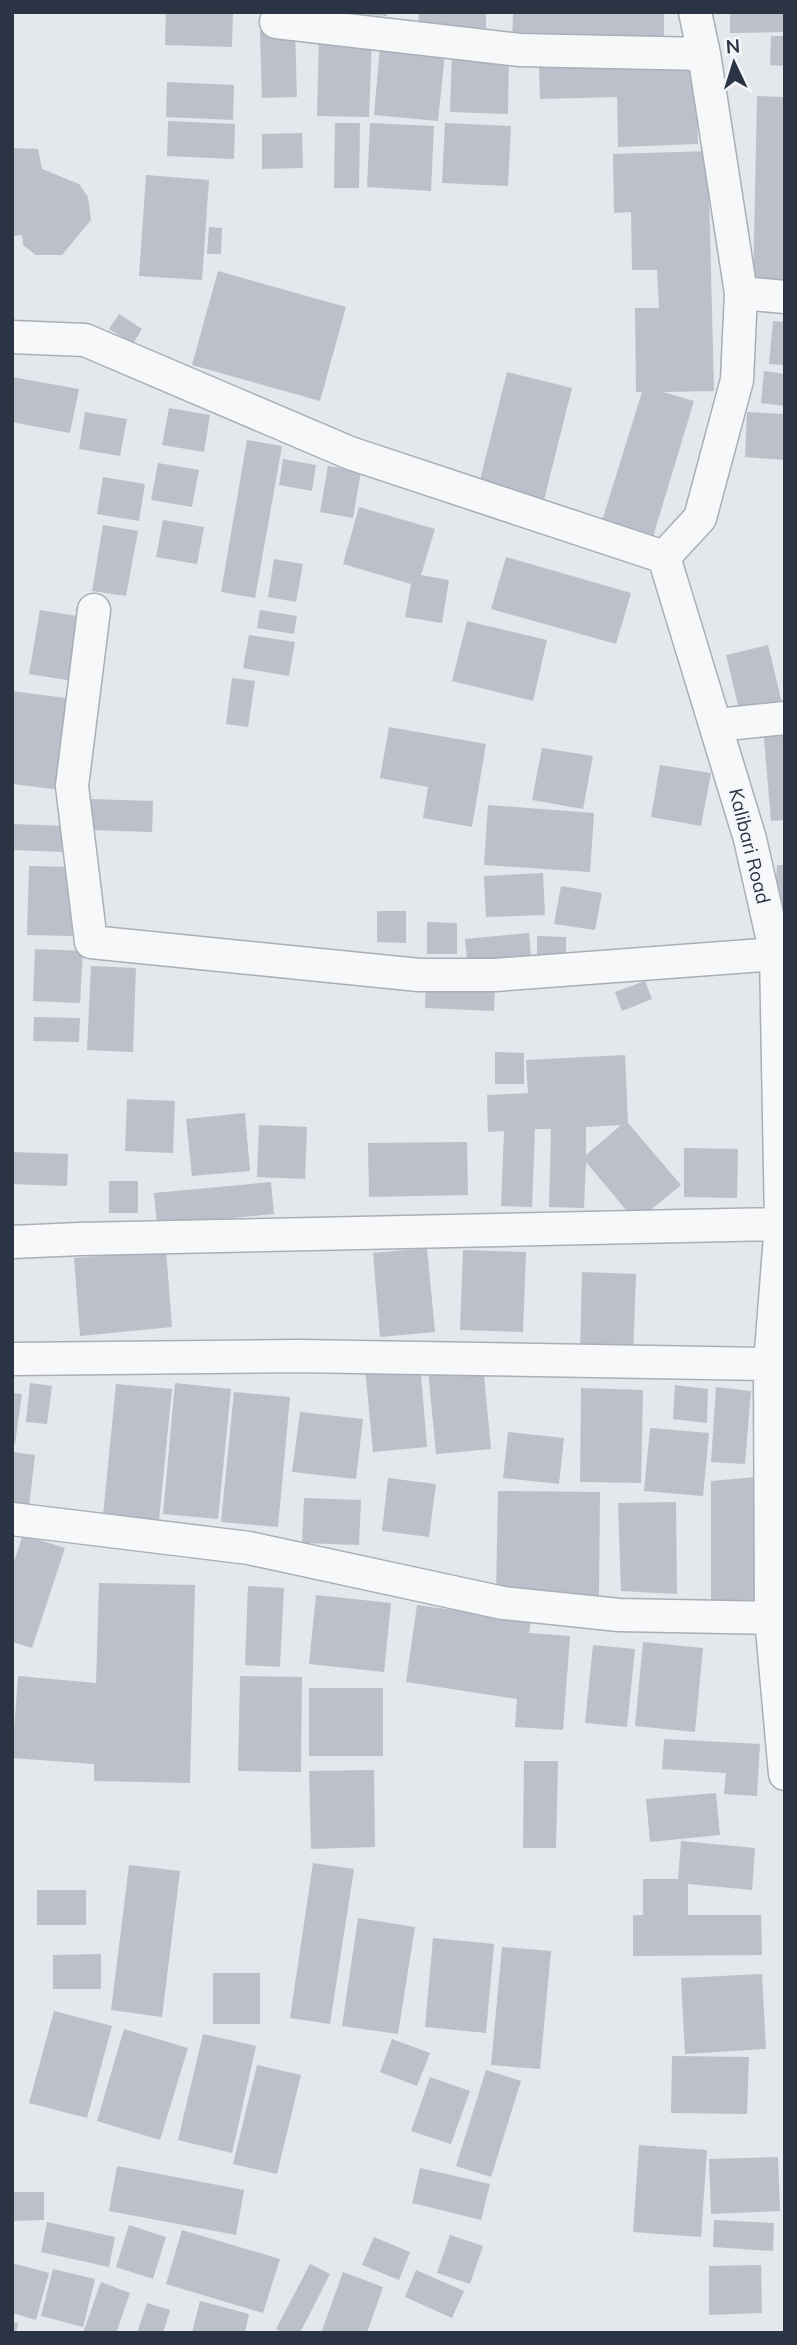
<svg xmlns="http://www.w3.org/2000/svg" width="797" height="2345" viewBox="0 0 797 2345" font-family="Mulish,sans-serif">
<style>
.building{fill:#bbc0ca;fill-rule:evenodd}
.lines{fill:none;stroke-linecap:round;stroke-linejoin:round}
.street-casing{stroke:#a9aeb7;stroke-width:35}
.street{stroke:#f7f8fa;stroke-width:32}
.labels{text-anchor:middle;stroke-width:6;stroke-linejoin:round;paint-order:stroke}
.street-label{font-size:19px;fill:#2b3445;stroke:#f4f6f9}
</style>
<rect width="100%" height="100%" fill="#e4e7ec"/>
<path class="building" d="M166 12H233L232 47 165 45Z
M359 12H387V16L359 14Z
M419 12H486V28L418 26Z
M513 12H664V44L512 43Z
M730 12H785V32L730 33Z
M295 30 297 97 262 98 260 31Z
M319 35 372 37 369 117 317 116Z
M771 36H785V66L770 65Z
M380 47 445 53 438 121 374 115Z
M452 50 509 51 508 114 450 112Z
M696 61 698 144 618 147 617 97 540 99 539 65Z
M167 82 234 85 233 120 166 117Z
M757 96 785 97V289H753Z
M168 121 235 124 234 159 167 156Z
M335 123H360L359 188H334Z
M370 123 434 126 431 191 367 187Z
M445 123 511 126 508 186 442 183Z
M302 133 303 168 262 169V134Z
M12 148 38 149 42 169 79 184 88 197 91 220 62 255H36L23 245 22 235 12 236Z
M708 151 714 391 663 392 694 401 652 540 601 524 642 392H636L635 308H659L657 270H632L631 212 614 213 613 154Z
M146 175 209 180 202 280 139 276Z
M209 227 222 228 221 254H207Z
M218 271 346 307 320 401 192 365Z
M119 314 142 329 133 344 109 329Z
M773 321 785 322V365L769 364Z
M764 371 785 374V406L761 403Z
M507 372 572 388 542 508 477 492Z
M12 377 79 389 70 433 12 422Z
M169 408 210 415 204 452 162 445Z
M85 412 127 419 120 456 79 449Z
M747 412 785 414V460L745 457Z
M247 440 282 446 255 598 221 592Z
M283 459 316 465 312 491 279 485Z
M158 463 199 470 192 507 151 500Z
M328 466 361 471 353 518 320 512Z
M103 477 145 484 139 521 97 514Z
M359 507 435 529 421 575 449 580 442 623 405 617 411 584 343 564Z
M163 520 204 527 197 564 156 557Z
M103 525 138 531 126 596 92 591Z
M506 557 631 593 616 644 491 609Z
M274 559 303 564 296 602 268 597Z
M40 610 83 617 73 681 29 674Z
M260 610 297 616 294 634 257 628Z
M467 621 547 640 533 701 452 681Z
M249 635 295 642 289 676 243 668Z
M768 645 783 707 741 717 726 655Z
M232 678 255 681 248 727 226 724Z
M12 691 73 699 62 790 12 784Z
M785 724V820L771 821 763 726Z
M389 727 486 744 472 827 423 818 428 787 380 778Z
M542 748 593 756 583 809 532 800Z
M660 765 711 773 701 826 651 817Z
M90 799 153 801 152 832 89 830Z
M488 805 594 813 590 872 484 865Z
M12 824 66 826 65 852 12 850Z
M777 865H785V922H773Z
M29 866 75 867 72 936 27 935Z
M543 873 545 915 486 917 484 876Z
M561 886 602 893 595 930 554 924Z
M377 911H406V943L377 942Z
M427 922 457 923V954H427Z
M529 933 532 966 468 971 465 939Z
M537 936 566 937V968H537Z
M35 949 83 951 80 1003 33 1001Z
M91 966 136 968 133 1052 87 1050Z
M426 978 495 980 494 1011 425 1008Z
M645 981 652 999 622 1011 615 992Z
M34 1017 80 1018 79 1042 33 1041Z
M495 1052 524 1053V1084H495Z
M625 1055 628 1123 681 1185 636 1222 586 1162 584 1208 549 1207 551 1129H535L532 1207 501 1206 504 1131 488 1132 487 1095 528 1093 526 1060ZM621 1125 586 1155V1127Z
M127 1099 175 1101 173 1153 125 1151Z
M245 1113 250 1171 192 1176 186 1119Z
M259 1125 307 1127 305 1179 257 1177Z
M467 1142 468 1195 369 1197 368 1143Z
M684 1148 738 1149 737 1198 684 1197Z
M12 1152 68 1154 67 1186 12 1184Z
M109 1181H138V1213H109Z
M271 1182 274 1214 157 1225 154 1193Z
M427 1248 435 1332 380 1337 373 1253Z
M166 1250 172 1327 80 1336 74 1258Z
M463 1250 526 1252 523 1332 460 1330Z
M582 1272 636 1274 633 1357 580 1355Z
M420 1363 427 1447 373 1452 365 1368Z
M483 1365 491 1449 436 1454 428 1370Z
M30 1383 52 1386 47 1424 26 1422Z
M175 1383 231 1389 218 1519 163 1514Z
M116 1384 172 1389 159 1520 103 1515Z
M675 1385 708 1389 707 1423 673 1419Z
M716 1387 751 1391 745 1464 711 1462Z
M581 1388 643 1390 641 1483 580 1482Z
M234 1392 290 1397 278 1527 221 1522Z
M12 1393 22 1394 15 1444 12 1443Z
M300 1412 363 1419 356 1479 292 1472Z
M650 1428 709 1433 703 1496 644 1491Z
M508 1432 564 1438 559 1484 503 1478Z
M12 1452 35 1455 29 1507 12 1506Z
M766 1476 764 1611 711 1601V1481Z
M388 1478 436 1484 429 1537 382 1531Z
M498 1491 600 1492 599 1597 496 1595Z
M304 1498 361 1500 359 1545 302 1543Z
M676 1502 677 1594 621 1591 618 1503Z
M23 1535 65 1548 32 1648 12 1642V1567Z
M99 1583 195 1585 190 1783 94 1781V1764L12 1758 18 1676 96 1683Z
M248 1586 284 1588 280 1667 245 1665Z
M316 1595 391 1603 384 1672 309 1664Z
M417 1605 531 1621 529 1633 570 1636 563 1730 515 1727 517 1699 406 1682Z
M643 1642 703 1648 695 1732 635 1726Z
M593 1645 635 1649 627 1727 585 1723Z
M240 1676 302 1677 301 1772 238 1771Z
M309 1688H383V1756H309Z
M664 1739 760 1744 757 1796 724 1794 726 1773 662 1769Z
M524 1761H558L556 1848H523Z
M374 1770 375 1847 311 1849 309 1771Z
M716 1793 720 1835 650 1842 646 1799Z
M681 1841 755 1848 752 1890 688 1884V1915H761L762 1955 633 1956V1915H643V1879H678Z
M313 1863 354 1869 330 2024 290 2018Z
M129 1865 180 1871 162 2017 111 2010Z
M37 1890H86V1925H37Z
M358 1918 415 1927 398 2034 342 2026Z
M433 1938 494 1944 486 2033 425 2027Z
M502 1947 551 1951 540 2069 491 2065Z
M101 1954V1989H53V1955Z
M213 1973H260V2024H213Z
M762 1974 766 2049 685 2054 681 1978Z
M54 2011 112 2026 87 2118 29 2103Z
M124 2029 188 2048 160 2140 97 2121Z
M203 2034 256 2046 232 2153 178 2140Z
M392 2039 430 2053 417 2086 380 2072Z
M672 2056 749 2057 747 2114 671 2113Z
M257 2065 301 2075 277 2174 233 2164Z
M486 2070 521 2081 491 2177 456 2166Z
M430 2077 470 2091 451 2144 411 2131Z
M639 2145 707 2150 701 2237 633 2232Z
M778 2157 780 2211 711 2214 709 2159Z
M117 2166 244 2190 236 2235 109 2211Z
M420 2168 490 2184 481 2220 412 2203Z
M12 2192H44V2220L12 2221Z
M714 2220 774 2223 773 2251 713 2247Z
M47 2222 115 2237 109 2267 41 2252Z
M129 2225 166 2237 153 2279 116 2267Z
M182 2230 280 2259 263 2313 166 2284Z
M450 2235 483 2246 470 2284 437 2273Z
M374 2237 410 2252 399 2280 362 2265Z
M12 2263 49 2273 36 2320 12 2313Z
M310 2264 330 2274 300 2333H284L276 2329Z
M761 2265 762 2313 709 2315V2266Z
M53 2269 95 2279 83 2327 41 2316Z
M416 2270 464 2291 452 2318 405 2297Z
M343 2272 383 2287 367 2333H321Z
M101 2282 130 2293 116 2333H83Z
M200 2301 249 2314 245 2333H192Z
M147 2303 170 2310 163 2333H137Z
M12 2322 18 2323 16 2333H12Z"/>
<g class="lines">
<g class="street-casing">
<path id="street" d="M279 12 276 22 520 50 704 54
M741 293 785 297
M12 337 85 340 350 453 664 557
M664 557 750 839 776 954 781 1224 770 1364 771 1618 785 1774
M664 557 700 518 737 380 741 293 704 54 695 12
M94 610 72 786 91 942 419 975H495L776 954
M717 725 785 718
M12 1242 80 1239 781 1224
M12 1359 297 1356 770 1364
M12 1519 249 1548 503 1603 619 1615 771 1618"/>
</g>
<use href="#street" class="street"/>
</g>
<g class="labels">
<g class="street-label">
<text transform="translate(750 846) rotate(76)" y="7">Kalibari Road</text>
</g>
</g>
<rect width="797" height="2345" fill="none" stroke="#2b3445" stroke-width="28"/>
<g transform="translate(734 63) rotate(356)" stroke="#f4f6f9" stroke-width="5" paint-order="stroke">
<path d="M0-5L12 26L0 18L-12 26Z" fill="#2b3445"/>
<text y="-10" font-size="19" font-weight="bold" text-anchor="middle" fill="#2b3445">N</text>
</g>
</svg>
